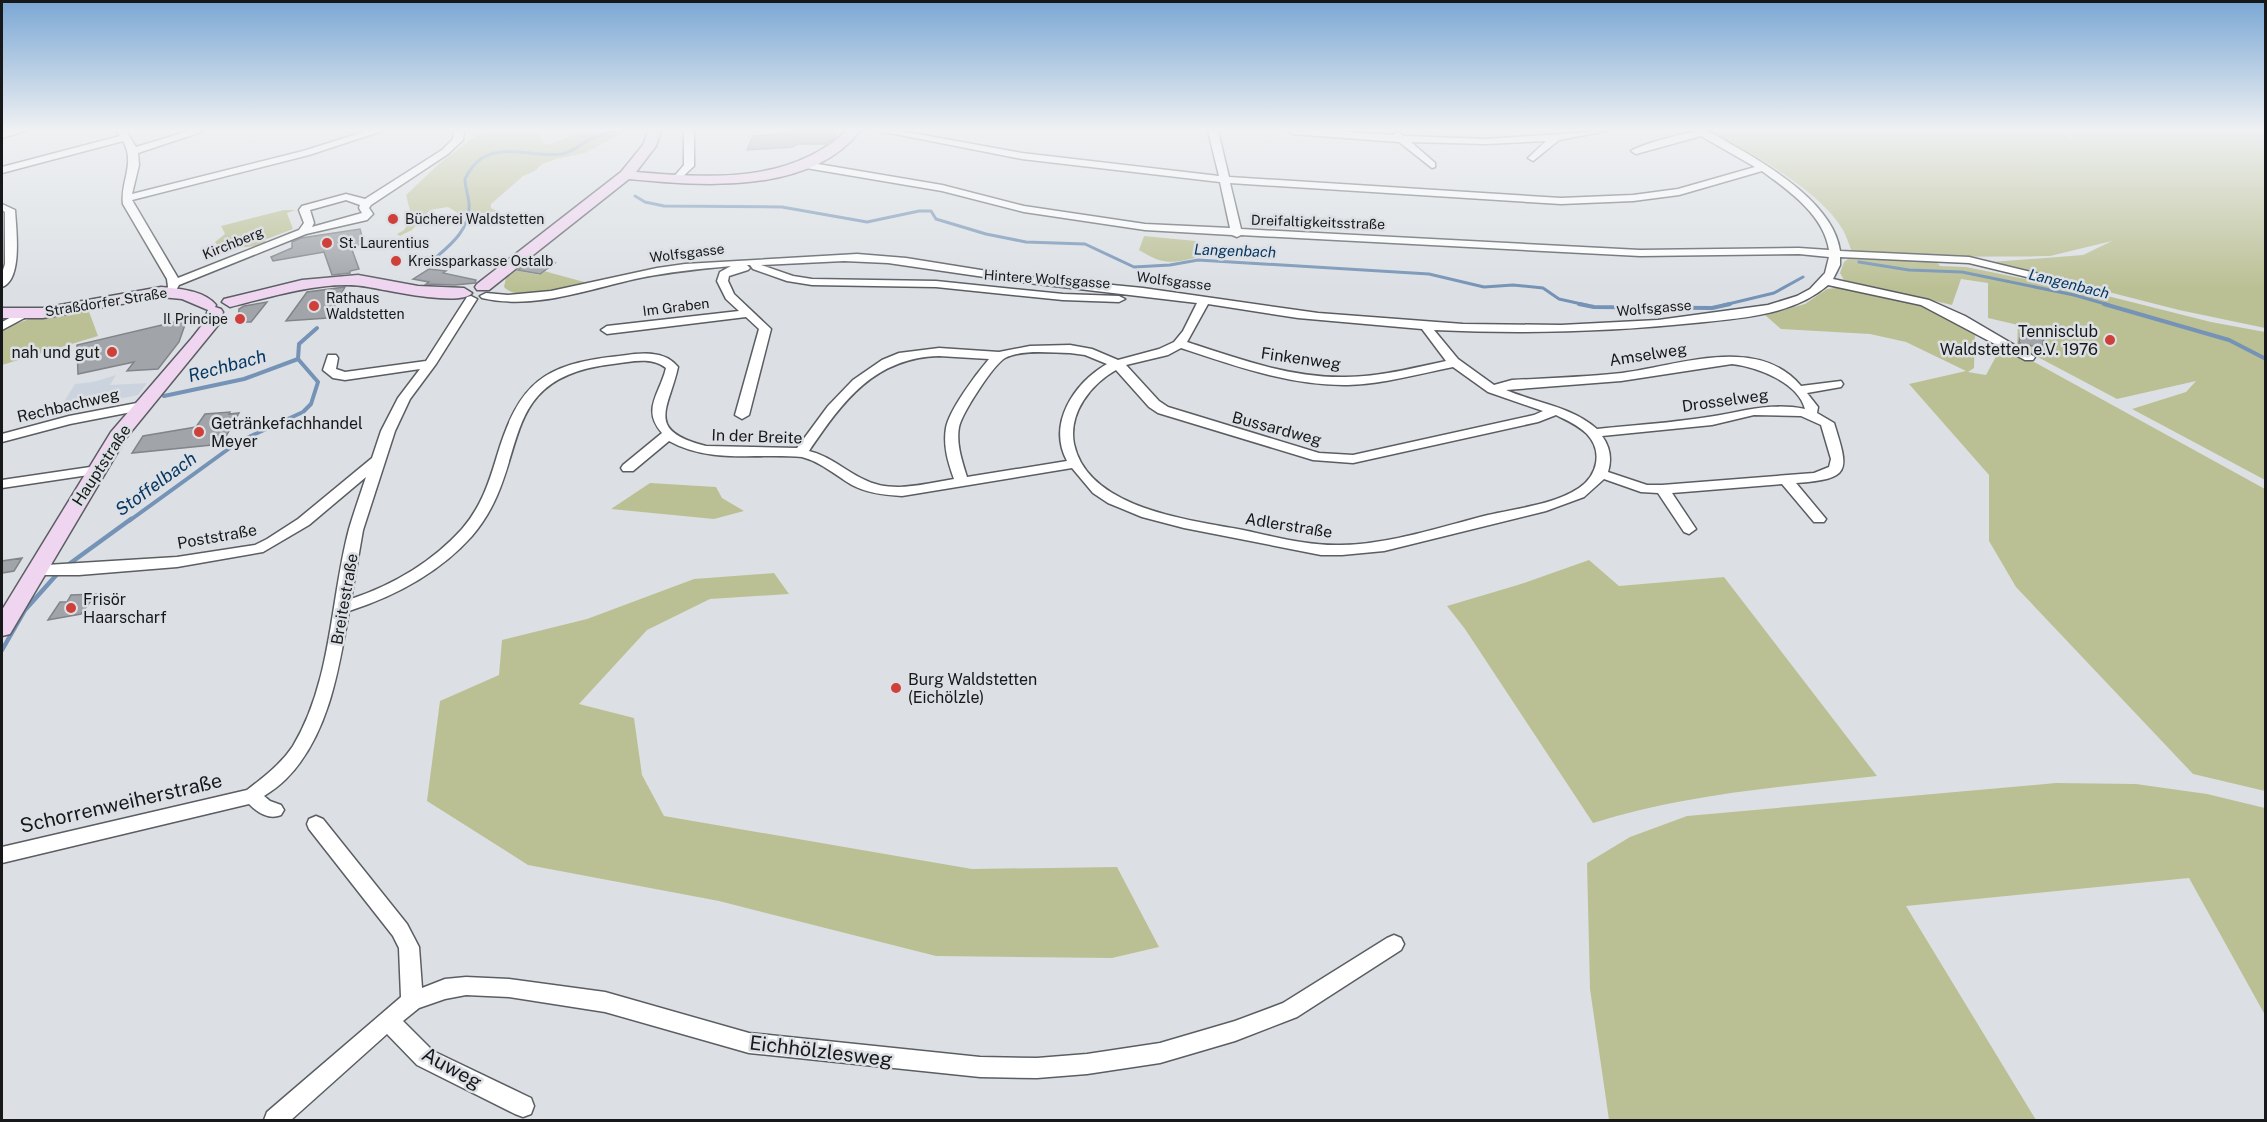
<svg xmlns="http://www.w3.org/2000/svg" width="2267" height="1122" viewBox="0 0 2267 1122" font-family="'Public Sans',sans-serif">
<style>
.built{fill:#cbd4de}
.green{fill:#bbc094}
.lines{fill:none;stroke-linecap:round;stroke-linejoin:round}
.stream-far2{stroke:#7593b6;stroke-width:3}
.stream-far1{stroke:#7593b6;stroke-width:4}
.stream{stroke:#7593b6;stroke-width:4.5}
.building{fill:#a1a5a9;stroke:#818589;stroke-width:1.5}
.street-casing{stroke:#5a5e62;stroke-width:3}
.secondary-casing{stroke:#5a5e62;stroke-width:3}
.street{fill:#fff;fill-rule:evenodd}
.secondary{fill:#efd5f0;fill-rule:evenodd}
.poi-dot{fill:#cf403a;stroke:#dce0e4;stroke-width:2}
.labels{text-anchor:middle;stroke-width:5;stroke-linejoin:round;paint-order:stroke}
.far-poi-label{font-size:14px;fill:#17181a;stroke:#dce0e4;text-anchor:start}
.far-street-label{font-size:14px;fill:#17181a;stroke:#dce0e4}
.far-water-label{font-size:15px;font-style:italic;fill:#063763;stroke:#dce0e4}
.poi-label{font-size:16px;fill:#17181a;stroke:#dce0e4;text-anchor:start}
.street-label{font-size:16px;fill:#17181a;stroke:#dce0e4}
.water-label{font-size:18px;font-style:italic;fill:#063763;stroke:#dce0e4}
.near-street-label{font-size:20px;fill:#17181a;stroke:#dce0e4}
</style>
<rect width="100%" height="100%" fill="#dce0e4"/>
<path class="built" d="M116 375 110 385 147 383 138 395 86 406 85 409 55 416 75 384 93 382Z"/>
<path class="green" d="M508 131H537L546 145 586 131H626L585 153 556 159 542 164 535 171 523 176 491 204V208L497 211C483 215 474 211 461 215L448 207 430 210 412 230 400 236 397 234 404 230 412 218 406 195 441 162 477 135Z
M1708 131H2064L2067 136 2072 138 2070 131H2265V328L2179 310 1991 262 2083 255 2112 241 2050 256 1931 257 1852 252C1849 245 1847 237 1843 230 1821 191 1748 150 1708 131Z
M284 210H296L287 213 293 229 264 240 267 243C253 248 232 249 217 245L215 242 225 234 221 226Z
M1144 236 1196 241 1195 258C1169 264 1162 264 1139 250Z
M1848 259 1936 261 1940 266 1966 267 2025 279 2024 275 2211 322 2265 332V480L2132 409 2186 392 2196 381 2117 399 2017 346 2018 325 1988 318V283L1961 279 1952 305 1844 280 1840 273 1844 262Z
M510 269 539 275 544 271 584 282 583 284C564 289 519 303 504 287L507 273Z
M1836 288C1883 292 1940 302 1975 334L1974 368 1968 372 1986 375 2001 347 2036 363 2265 489V791L2193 774 2016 587 1989 541V475L1909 384 1966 371 1906 342 1870 334 1781 329 1765 315 1805 304 1827 289Z
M88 309 98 336 2 365V329L32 318Z
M650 483 716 487 722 498 744 511 714 519 611 509Z
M1589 560 1619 586 1724 577 1877 776C1781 787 1685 794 1593 823L1465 629 1447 606 1521 584Z
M774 573 789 594 710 599 647 630 579 704 634 718 642 775 664 816 972 869 1117 867 1159 947 1112 958 936 956 719 901 528 865 427 801 440 701 499 675 502 640 587 619 694 579Z
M2056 783 2136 784 2207 794 2265 808V1015L2189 878 1906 906 2036 1120H1609L1590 989 1587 863 1630 837 1687 816Z"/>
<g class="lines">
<path class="stream-far2" d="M635 196 645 202 664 206 782 207 867 222 919 211H931L936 219 986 234 1026 242 1085 244 1134 267 1170 265 1198 260 1429 274 1484 287 1513 285 1543 288 1559 299 1586 305
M434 259C452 244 471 228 469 203 468 194 465 187 465 179 486 134 527 159 562 154 572 152 579 146 587 141 596 136 605 134 614 131
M1859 262 1909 270 1962 272 2074 295 2109 305
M1724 305 1774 293 1803 277"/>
<path class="stream-far1" d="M1579 304 1594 307 1712 308 1730 304
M2104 304 2229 340 2266 359
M298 359 299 344 317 328
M164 396 244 379 298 359
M129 521 238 442 303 412 311 404 318 382 298 359"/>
<path class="stream" d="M65 567 131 519
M2 650 25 610 59 572"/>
</g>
<path class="building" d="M791 131H837L834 138 825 144H798L792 147 747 150 753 136 786 134Z
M360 229 363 240 359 241 362 244 351 247 359 269 350 271V273L332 275 324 252 273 261 271 257 292 248V242L301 238Z
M533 259 555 263 540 274 518 270Z
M429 269 446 271 443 273 476 280 475 283 455 285 426 284 429 282 413 279Z
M345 287 328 318 286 321 307 292Z
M267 302 251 322H238L239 309 244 306Z
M187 319 179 342 158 369 127 371 134 362 78 374 77 345Z
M2021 329 2044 335 2042 348 2019 343Z
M230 412 229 414 239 413 225 438 215 439 212 445 132 453 143 436 196 427 205 414Z
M22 558 14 571 2 573V561Z
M96 594 81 614 48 620 60 602H67L71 595Z"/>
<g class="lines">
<g class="street-casing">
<path id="street" d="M6 131H25L2 138V132Z
M117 131H126L136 147 189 131H204L138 153 139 165 132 194 303 151 367 131H382L309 155 132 200 178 278 299 230 304 223 299 210 302 206 346 194 365 199 442 150 453 139 454 131H464L463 140 448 154 371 205 369 208 373 214 367 220 306 234 179 285 174 294 170 295 164 292 168 287 167 279 123 204C120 182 136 163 123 141L2 173V167L120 136ZM346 200 360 205 359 208 362 213 312 227 314 223 310 210Z
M684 131H694V166L677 182 672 179 684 165Z
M880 131H901L1022 153 1219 176 1208 131H1218L1229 177 1561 198 1633 195 1678 189 1755 167 1701 136 1636 154 1631 151C1641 144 1694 130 1704 131 1714 133 1727 142 1736 147 1773 168 1834 206 1840 251L1969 257 2043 275 2045 277 2039 280 1969 263 1840 257V265L1833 279 1929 300 1965 316 2035 357 2033 360H2025L1921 305 1828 285C1792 316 1740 318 1694 323 1608 332 1521 334 1434 330L1458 359 1494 385 1512 380C1549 378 1586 377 1622 373 1677 366 1758 334 1801 386L1841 381 1843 384 1841 387 1807 393 1818 407 1817 413 1834 423C1849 471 1852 479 1796 483L1826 519 1824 522H1814L1782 484 1672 493 1696 529 1689 534 1684 532 1658 493 1641 492 1604 479 1584 497 1546 511 1384 551 1342 555H1321L1184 528 1142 517 1108 503 1093 493 1072 468 902 496C884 495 867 493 852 485 835 475 821 462 802 457 757 453 710 464 669 441L633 471H623L621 468 623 465 662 433C641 409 660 394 666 368 651 356 630 362 613 364 490 378 534 464 472 536 439 573 395 596 349 611 339 668 329 736 286 779 280 785 272 791 264 796L270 801 281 805 284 810 281 815C269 820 258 813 249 804L2 863V847L247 790C264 777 281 764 293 746 332 681 330 601 349 529 354 512 360 495 366 477L309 525 263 552 177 567 79 575H35L30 574 27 570 30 566 177 557 255 545 267 539 298 519 372 458 381 431 398 398 420 369 345 380 333 378 323 370 328 355H336L338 358 336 369 345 372 426 361 467 297 471 296 477 299 436 364 410 399 395 431 363 530 351 599C393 585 432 562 462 529 481 507 489 483 497 456 519 383 543 364 619 356 639 353 664 349 678 367 669 409 644 430 706 446L797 448 828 406 853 380 882 360 899 353 939 348 999 352 1030 346 1070 345 1092 349 1118 360 1159 349 1174 342 1183 331 1197 303 1012 281 888 263 844 261 761 265 793 276 812 279 936 281 1063 294 1119 296 1125 299 1119 302 1063 300 936 287 812 285 787 281 753 269 750 265H747L750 268 748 270 729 276 728 281 734 294 771 329 749 415 742 419 735 415 759 329 746 317 607 334 601 330 607 326 739 311 726 299 717 281 720 272 731 266C699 269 667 272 635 279 586 290 533 310 482 298L480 296 486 293 508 295 551 291 657 268 685 264 857 254 906 258 1012 275 1143 288 1318 313 1463 324 1561 325 1658 320 1768 305 1797 296 1810 289 1825 273 1829 257 1799 254 1640 256 1241 235 1237 237 1232 235 1145 230 1024 212 942 191 806 168 801 165 806 162 942 185 1024 206 1145 224 1230 228 1220 182 1022 159ZM1762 171C1788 190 1824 215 1829 250L1799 248 1640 250 1241 229 1230 183 1561 204 1633 201 1679 195ZM1208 304 1298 318 1422 329 1446 361C1413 368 1379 377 1345 377 1291 378 1239 359 1187 342ZM1181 348C1235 366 1291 386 1348 385 1383 384 1418 374 1453 367L1488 392 1543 411 1534 415 1353 455 1319 453 1168 407 1159 401 1126 365 1168 355ZM1070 353 1085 355 1107 364C1074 383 1047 424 1067 461L967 477C962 461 956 444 959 427 962 413 993 365 1005 358 1023 349 1051 353 1070 353ZM939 356 989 359C977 373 949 410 946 428 943 446 948 462 954 479 924 484 891 494 863 479 844 470 830 456 809 451 843 401 874 358 939 356ZM1732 364C1757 367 1798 382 1805 409 1769 402 1743 412 1708 417 1671 423 1634 425 1597 429 1571 406 1536 403 1506 390L1621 381ZM1116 370 1149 407 1158 413 1313 460 1353 463 1538 422 1556 415C1566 420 1578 425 1587 434 1603 451 1598 475 1579 488 1553 505 1518 508 1488 515 1440 527 1391 544 1341 545 1308 546 1276 537 1243 530 1190 520 1088 509 1074 444 1068 413 1091 384 1116 370ZM1754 415 1801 416 1821 425 1831 459 1829 467 1814 473 1662 485H1647L1608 472C1612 459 1610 447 1602 436L1712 425Z
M1288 131H1334L1393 135 1397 132 1404 136 1486 139 1606 131 1559 140 1533 161 1528 158 1546 141 1486 144 1411 142 1435 163V167L1432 168 1399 142 1292 134Z
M2 204 15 210C16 228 23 280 2 287V273L5 264V212L2 210Z
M26 309 32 313 30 315 2 330V322Z
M142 402 148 406 147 409 70 424 2 442V434L69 416Z
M97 466 104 470 102 473 2 488V480Z
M316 816 323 819 407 924 419 947 422 988 445 979 466 977 509 979 605 992 749 1033 980 1057 1037 1058 1087 1054 1160 1043 1235 1021 1283 1003 1387 938 1394 935 1401 938 1404 944 1401 950 1297 1017 1235 1041 1160 1063 1087 1074 1037 1078 980 1077 749 1053 605 1012 509 997 466 995 445 999 419 1008 403 1021 433 1051 531 1098 534 1106 531 1114 523 1117 515 1114 417 1065 387 1034 291 1120H264L267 1112 401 997 399 948 393 936 309 829 307 824 309 819Z"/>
</g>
<g class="secondary-casing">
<path id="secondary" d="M648 131H661L656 146 636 172C709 178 789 184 846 131H860C809 195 702 186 629 179L489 290H477L475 287 477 284 621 172 643 145Z
M358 275 418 286 464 288 472 293C461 307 386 290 368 287 328 279 270 297 230 307L222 302 224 299 302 280Z
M161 287C179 289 204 290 216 305L215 307 221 309 223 312 219 324 126 438 10 634 2 636V610L111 432 192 338 203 324 208 310 182 299 161 297 43 318H2V308H43Z"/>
</g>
<use href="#street" class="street"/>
<use href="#secondary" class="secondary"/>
</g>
<linearGradient id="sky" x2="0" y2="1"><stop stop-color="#7aa7d4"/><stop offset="0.45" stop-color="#eff1f3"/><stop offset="1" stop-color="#eff1f3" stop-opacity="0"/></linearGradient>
<rect width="2267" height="288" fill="url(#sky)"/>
<g class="poi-dot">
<circle cx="393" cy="219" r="6"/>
<circle cx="327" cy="243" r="6"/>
<circle cx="396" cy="261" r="6"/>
<circle cx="314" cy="306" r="6"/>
<circle cx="240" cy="319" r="6"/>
<circle cx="2110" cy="340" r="6"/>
<circle cx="112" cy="352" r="6"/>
<circle cx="199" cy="432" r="6"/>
<circle cx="71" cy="608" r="6"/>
<circle cx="896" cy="688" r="6"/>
</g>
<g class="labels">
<g class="far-poi-label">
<text x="405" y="224">Bücherei Waldstetten</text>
<text x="339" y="248">St. Laurentius</text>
<text x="408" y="266">Kreissparkasse Ostalb</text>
<text x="326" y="303">Rathaus<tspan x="326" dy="16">Waldstetten</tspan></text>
<text x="228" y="324" text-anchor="end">Il Principe</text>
</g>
<g class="far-street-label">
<text transform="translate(1318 222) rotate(2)" y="5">Dreifaltigkeitsstraße</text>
<text transform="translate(233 243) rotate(-22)" y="5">Kirchberg</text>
<text transform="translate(687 253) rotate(-7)" y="5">Wolfsgasse</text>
<text transform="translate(1047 279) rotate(4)" y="5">Hintere Wolfsgasse</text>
<text transform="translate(1174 281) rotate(7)" y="5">Wolfsgasse</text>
<text transform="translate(106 302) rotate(-9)" y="5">Straßdorfer Straße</text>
<text transform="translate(676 307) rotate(-7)" y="5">Im Graben</text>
<text transform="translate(1654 308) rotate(-5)" y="5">Wolfsgasse</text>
</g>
<g class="far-water-label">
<text transform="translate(1235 251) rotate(2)" y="5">Langenbach</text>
<text transform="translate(2069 284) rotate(14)" y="5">Langenbach</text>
</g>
<g class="poi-label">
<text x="2098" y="337" text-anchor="end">Tennisclub<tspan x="2098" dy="18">Waldstetten e.V. 1976</tspan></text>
<text x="100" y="358" text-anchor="end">nah und gut</text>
<text x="211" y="429">Getränkefachhandel<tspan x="211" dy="18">Meyer</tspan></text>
<text x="83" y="605">Frisör<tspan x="83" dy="18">Haarscharf</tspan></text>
<text x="908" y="685">Burg Waldstetten<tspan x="908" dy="18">(Eichölzle)</tspan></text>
</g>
<g class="street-label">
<text transform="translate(1648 354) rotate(-9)" y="6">Amselweg</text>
<text transform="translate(1301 358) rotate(8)" y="6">Finkenweg</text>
<text transform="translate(1725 400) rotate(-8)" y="6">Drosselweg</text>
<text transform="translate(68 405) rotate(-13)" y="6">Rechbachweg</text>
<text transform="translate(1277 428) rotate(15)" y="6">Bussardweg</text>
<text transform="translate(757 436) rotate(2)" y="6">In der Breite</text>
<text transform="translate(101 465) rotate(-57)" y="6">Hauptstraße</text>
<text transform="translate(1289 525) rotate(9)" y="6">Adlerstraße</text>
<text transform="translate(217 536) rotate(-10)" y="6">Poststraße</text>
<text transform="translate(344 599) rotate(-80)" y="6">Breitestraße</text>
</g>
<g class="water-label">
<text transform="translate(227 366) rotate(-15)" y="6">Rechbach</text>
<text transform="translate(156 484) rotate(-36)" y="6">Stoffelbach</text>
</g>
<g class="near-street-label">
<text transform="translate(121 803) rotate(-13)" y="7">Schorrenweiherstraße</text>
<text transform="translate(821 1051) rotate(7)" y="7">Eichhölzlesweg</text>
<text transform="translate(452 1068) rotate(29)" y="7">Auweg</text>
</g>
</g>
<rect width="2267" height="1122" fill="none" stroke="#17181a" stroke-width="6"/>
</svg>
